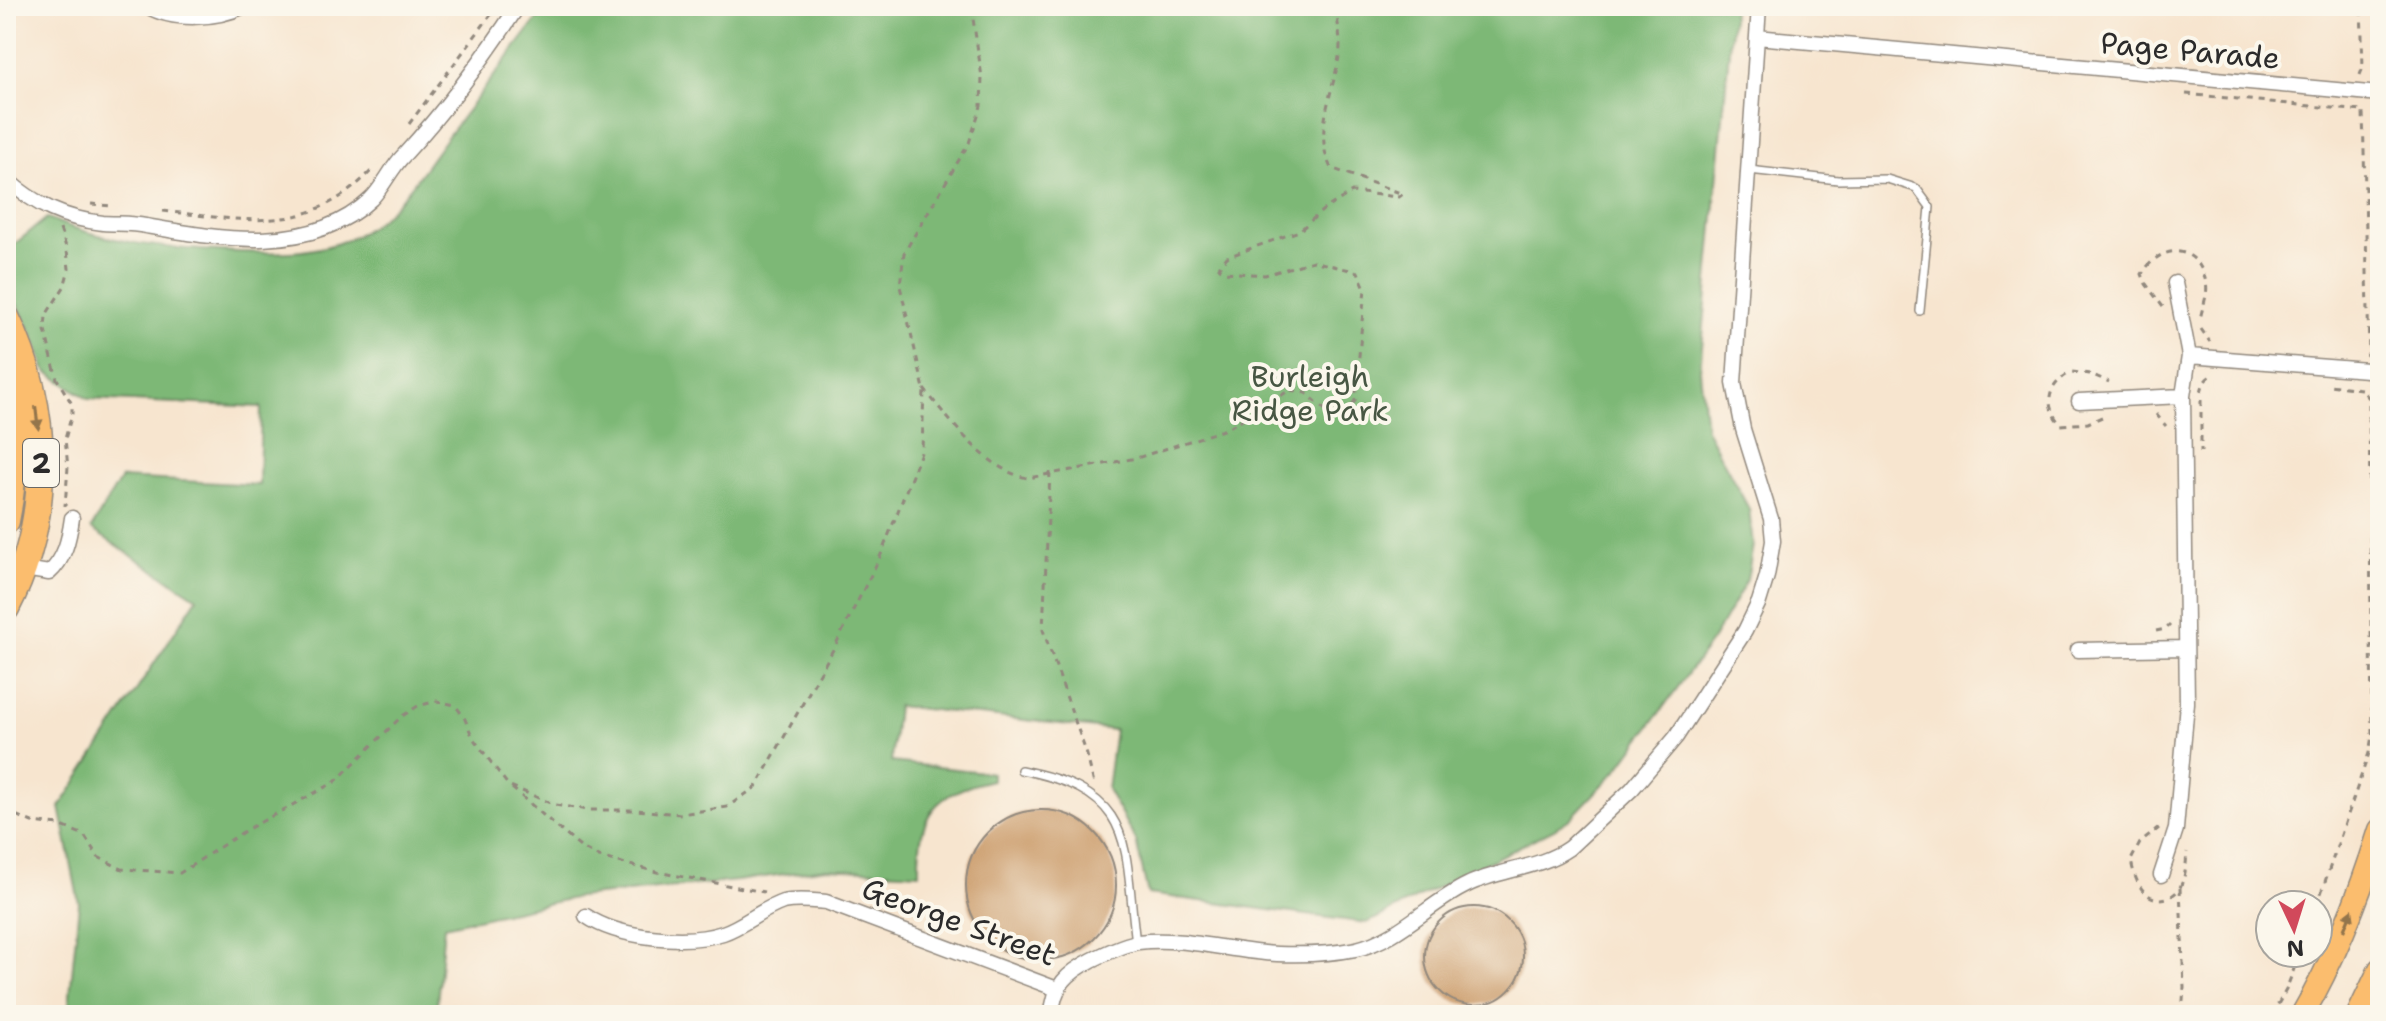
<svg xmlns="http://www.w3.org/2000/svg" width="2386" height="1021" viewBox="0 0 2386 1021" font-family="'Shantell Sans',sans-serif">
<style>
.forest{fill:#7db876;stroke:#547250;stroke-width:2}
.building{fill:#cb9b6b}
.lines{fill:none;stroke-linecap:round;stroke-linejoin:round}
.lane-casing{stroke:#91887d;stroke-width:10}
.street-casing{stroke:#91887d;stroke-width:17}
.primary-casing{stroke:#91887d;stroke-width:25}
.highway-casing{stroke:#91887d;stroke-width:29}
.path{stroke:#91887d;stroke-width:3;stroke-dasharray:6 6;stroke-linecap:butt}
.lane{stroke:#fff;stroke-width:7}
.street{stroke:#fff;stroke-width:14}
.primary{stroke:#fbbd6e;stroke-width:22}
.highway{stroke:#fbbd6e;stroke-width:26}
.oneway{fill:#93744c}
.labels{text-anchor:middle;stroke-width:8;stroke-linejoin:round;paint-order:stroke}
.shield{fill:#fbf7ec;stroke:#696865;stroke-width:2}
.shield-label{font-size:28px;font-weight:bold;fill:#2b2b2b}
.street-label{font-size:30px;fill:#2b2b2b;stroke:#fbf7ec}
.park-label{font-size:30px;fill:#475643;stroke:#fbf7ec}
</style>
<rect width="100%" height="100%" fill="#fbf7ec"/>
<filter id="ink" filterUnits="userSpaceOnUse"><feTurbulence type="fractalNoise" baseFrequency=".0125" numOctaves="2"/><feDisplacementMap in="SourceGraphic" scale="16" xChannelSelector="R" yChannelSelector="G"/><feConvolveMatrix kernelMatrix="1 2 1 2 8 2 1 2 1" color-interpolation-filters="sRGB"/></filter>
<filter id="wash" filterUnits="userSpaceOnUse"><feTurbulence type="fractalNoise" baseFrequency=".006" numOctaves="4" result="noise"/><feDisplacementMap in="SourceGraphic" scale="32" xChannelSelector="R" yChannelSelector="G"/><feGaussianBlur stdDeviation="1.8" result="paint"/><feColorMatrix in="noise" values="0 0 0 0 0 0 0 0 0 0 0 0 0 0 0 0 0 1.4 0 .05"/><feComposite in="paint" operator="in"/></filter>
<g filter="url(#wash)">
<rect width="100%" height="100%" fill="#f7e5cf"/>
<path class="forest" d="M547 6H1733L1700 370 1706 429 1749 509 1753 545 1747 580 1713 639 1619 768 1570 819 1554 829 1367 923 1148 894 1136 841 1107 789 1115 730 897 706 891 762 992 773V780C934 793 918 813 919 873L826 868 737 881 578 897 444 926 436 1015H68L79 903 60 807 197 598 91 529 121 478 259 485 261 407 88 399 46 371 33 335 6 283V251L47 218C105 242 158 248 220 251 265 253 316 257 357 235 397 214 421 172 447 137 481 93 514 50 547 6Z"/>
<g id="blocks">
<path class="building" d="M966 885a75 75 0 1 1 150 0a75 75 0 1 1-150 0Z
M1425 956a49 49 0 1 1 98 0a49 49 0 1 1-98 0Z"/>
</g>
</g>
<g filter="url(#ink)">
<use href="#blocks" fill-opacity="0" stroke="#91887d" stroke-width="2"/>
<g class="lines">
<g class="lane-casing">
<path id="lane" d="M1749 170 1838 180 1887 179 1916 188 1930 207 1920 311
M1021 770C1139 793 1123 844 1136 943"/>
</g>
<g class="street-casing">
<path id="street" d="M147 6C174 22 217 19 244 6
M1757 37 2380 94
M6 179C35 205 65 219 103 223 117 224 132 223 146 226 220 239 311 256 371 199 384 186 391 168 404 155 446 109 484 58 518 6
M2189 356 2380 371
M2079 401 2183 396
M6 566 49 573C65 559 69 539 72 518
M2078 650 2186 648
M2161 875 2176 829 2187 703 2183 396 2189 356 2175 283
M586 916C618 938 686 945 723 933 744 926 762 909 783 902 797 899 813 901 826 902L1057 989
M1052 1015C1053 986 1067 973 1092 960 1106 953 1122 945 1138 942 1184 936 1231 952 1277 954 1303 955 1331 954 1356 949 1398 940 1429 903 1467 885 1500 869 1539 869 1569 848L1632 789 1676 737 1745 631 1759 602 1767 576 1773 541 1771 519 1743 429 1734 383 1759 6"/>
</g>
<g class="primary-casing">
<path id="primary" d="M2302 1015C2336 957 2360 894 2380 830
M2358 1015 2380 969"/>
</g>
<g class="highway-casing">
<path id="highway" d="M6 317C50 407 53 518 6 608
M6 385C17 430 15 476 6 521"/>
</g>
<path class="path" d="M2360 75 2363 67 2361 6
M2186 94 2363 111 2369 352 2366 356
M409 124 493 12
M91 204 111 206
M163 211C245 220 308 237 372 170
M60 229 67 250 69 269 64 287 46 315 45 330 57 379 72 404V414L65 439 68 467 65 506
M2163 307 2146 284 2142 274C2162 241 2199 245 2206 283 2209 295 2201 309 2200 321
M2201 329 2210 342
M924 389C949 419 988 472 1028 478L1137 458 1226 429 1290 390 1306 393 1328 412H1344L1355 401 1365 288 1358 272 1313 261 1265 275 1224 272 1219 267 1227 257 1299 231 1323 210 1352 192 1399 197 1403 194 1331 168C1313 134 1333 92 1339 57 1342 41 1337 22 1336 6
M2201 392C2203 384 2205 377 2215 375
M2201 400V452
M2156 414 2166 426
M2102 417 2088 423 2061 425C2043 405 2047 384 2072 372L2091 374 2109 382
M1050 472 1043 630 1087 755 1094 784
M2156 631 2166 629 2170 625
M512 788 580 847 599 857 657 872 764 892
M6 811 32 822 59 825 84 835 98 857 122 869 180 873 246 830 335 782 401 717 418 706 437 701 455 705 464 717 473 738 508 785 555 805 589 810H635L681 814 727 807 756 787 835 646 880 557 922 450 924 389 900 286 904 253 969 143 981 106 982 77 971 6
M2159 828 2140 843 2131 860C2134 878 2143 904 2167 898 2173 896 2179 891 2181 885 2186 875 2186 863 2187 852
M2180 888 2184 987 2182 1015
M2317 905 2369 753 2372 736 2369 398 2361 389 2330 385
M2272 1015 2286 990 2300 953"/>
<use href="#lane" class="lane"/>
<use href="#street" class="street"/>
<use href="#primary" class="primary"/>
<use href="#highway" class="highway"/>
</g>
<defs><path id="oneway-solid" d="M-6-.8H1V-3.2L6.5 0L1 3.2V.8H-6Z" transform="scale(2)"/></defs>
<g class="oneway">
<use href="#oneway-solid" transform="translate(37 418) rotate(83)"/>
<use href="#oneway-solid" transform="translate(2348 920) rotate(-68)"/>
</g>
</g>
<g class="labels">
<rect class="shield" x="23" y="439" width="36" height="48" rx="6"/>
<g class="shield-label">
<text x="41" y="473">2</text>
</g>
<g class="street-label">
<text transform="translate(2190 51) rotate(5)" y="10">Page Parade</text>
<text transform="translate(959 922) rotate(20)" y="10">George Street</text>
</g>
<g class="park-label">
<text x="1310" y="387">Burleigh<tspan x="1310" dy="34">Ridge Park</tspan></text>
</g>
</g>
<rect width="2386" height="1021" fill="none" stroke="#fbf7ec" stroke-width="32"/>
<g transform="translate(2294 929) rotate(176)"><circle r="38" fill="#fbf7ec" stroke="#a8a59f" stroke-width="2"/>
<path d="M0-6L14 30L0 20L-14 30Z" fill="#d1495b"/>
<text y="-12" font-size="22" font-weight="bold" text-anchor="middle" fill="#2b2b2b">N</text>
</g>
</svg>
